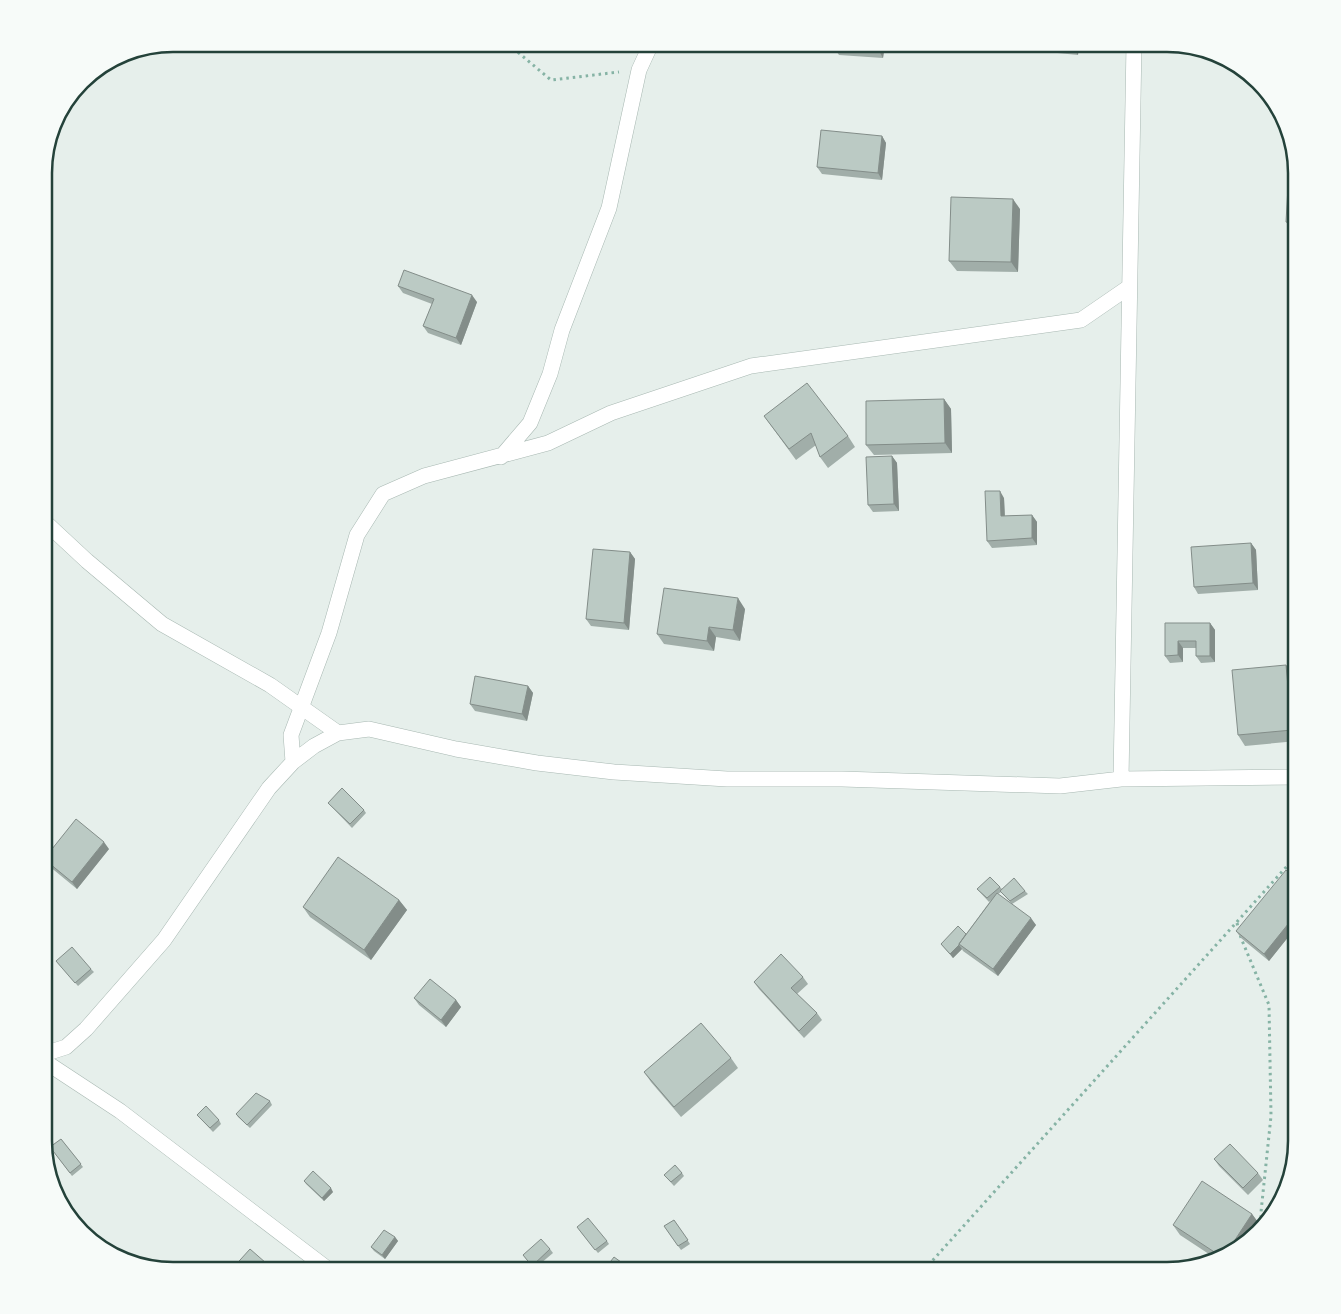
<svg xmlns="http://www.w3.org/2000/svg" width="1341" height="1314" viewBox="0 0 1341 1314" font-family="'Varela Round',sans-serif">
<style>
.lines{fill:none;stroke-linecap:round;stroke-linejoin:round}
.minor-casing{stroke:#a8b8b2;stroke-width:16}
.path{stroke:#86b3a5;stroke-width:3;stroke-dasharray:2.5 4;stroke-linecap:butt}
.minor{stroke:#fff;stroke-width:15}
.wall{fill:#a1aea9;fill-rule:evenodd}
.shaded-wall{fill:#838d89}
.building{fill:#bbcac4;stroke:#838d89}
.rim{fill:none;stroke:#24423a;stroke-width:2.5}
</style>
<rect width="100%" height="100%" fill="#e6efeb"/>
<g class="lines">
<g class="minor-casing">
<path id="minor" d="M501 457 530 423 550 374 562 330 609 208 639 70 651 44
M44 521 87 561 162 624 270 685 338 733
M293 762 291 735 329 633 357 535 383 494 424 476 548 443 611 413 751 366 1081 320 1129 287
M1121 779 1134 44
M44 1054 66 1047 86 1029 164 940 269 788 293 762 314 746 338 733 369 729 456 749 537 763 614 772 727 779H842L1060 786 1121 779 1297 777
M44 1061 120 1111 329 1270"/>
</g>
<path class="path" d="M508 44 551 80 619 72
M1237 923 1241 938 1269 1005 1271 1116 1261 1212V1227
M924 1270 1297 855"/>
<use href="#minor" class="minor"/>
</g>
<path class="wall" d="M834 44H885L883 58 839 55 834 48Z
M1032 44H1079L1078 55 1037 51Z
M882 136 886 143 882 180 822 174 817 167Z
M1297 173V229H1291L1286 222Z
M1020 209 1018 272 957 271 949 261Z
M398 286 477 302 461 345 428 333 423 326 432 304 403 293Z
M944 399 951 409 952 453 874 455 866 445Z
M764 416 848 436 855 447 828 468 820 457 816 445 796 460Z
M892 456 897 463 899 511 873 512 868 505Z
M1004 498 1005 516 1032 515 1037 522V545L992 548 987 541Z
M1251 543 1256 550 1258 590 1198 594 1194 587Z
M630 552 635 559 629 630 591 626 586 619Z
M745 609 740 641 716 637 714 651 664 644 657 634Z
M1297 616V644H1295L1290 637Z
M1165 623H1210L1215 630V662L1201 663 1196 656V648H1183V662L1170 663 1165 656Z
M1297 651V694H1296L1294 692 1297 722V741L1245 746 1238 735 1286 665 1291 673Z
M528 686 533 693 527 721 475 711 470 704Z
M328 803 364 810 366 813 352 828 331 806Z
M109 849 77 889 49 866 44 859Z
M1297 880V926L1269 961 1241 938 1236 931Z
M1000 887 1002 889 1025 891 1028 894 1012 904 1036 925 998 976 963 951 962 949 953 958 941 944 966 934 991 900 989 902 977 889ZM1001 892 1003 894 1012 904 998 894Z
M399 900 407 910 371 960 310 917 303 907Z
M56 961 91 969 94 972 78 986Z
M803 977 808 984 797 994 817 1013 822 1020 804 1038 759 989 754 982Z
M414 998 456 1000 461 1007 446 1027 419 1005Z
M731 1058 738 1068 681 1117 651 1082 644 1072Z
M270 1101 272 1105 250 1128 238 1117 236 1114Z
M197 1115 219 1120 221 1124 213 1132Z
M61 1139 83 1167 72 1176 50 1147Z
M1214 1159 1258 1173 1263 1180 1248 1195 1219 1166Z
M682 1173 684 1176 674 1186 664 1175Z
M304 1181 333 1192 324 1201 306 1184Z
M1252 1214 1260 1225 1249 1241 1218 1260 1180 1235 1173 1225Z
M674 1220 690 1244 681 1250 664 1226Z
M579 1230 607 1241 609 1244 598 1253Z
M395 1237 398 1241 385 1259 374 1251 371 1247Z
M550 1249 553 1253 534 1269 523 1255Z"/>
<path class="shaded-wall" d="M879 44H885L883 58 879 51Z
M1074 44H1079L1078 55 1073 48Z
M882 136 886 143 882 180 878 173Z
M1013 199 1020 209 1018 272 1011 262Z
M472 295 477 302 461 345 456 338Z
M944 399 951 409 952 453 945 443Z
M892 456 897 463 899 511 894 504Z
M1000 491 1004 498 1005 523 1001 516Z
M1032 515 1037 522V545L1032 538Z
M1251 543 1256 550 1258 590 1253 583Z
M630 552 635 559 629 630 624 623Z
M738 598 745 609 740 641 733 630Z
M1210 623 1215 630V662L1210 656Z
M709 627 716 637 714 651 707 641Z
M1178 641 1183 648V662L1178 655Z
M1286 665 1293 675 1291 688 1294 692 1297 722V738L1292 730Z
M528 686 533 693 527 721 522 714Z
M104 842 109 849 77 889 72 882Z
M399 900 407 910 371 960 364 950Z
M1297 913V926L1269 961 1264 954Z
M1031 918 1036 925 998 976 993 969Z
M959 945 962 949 953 958 950 954Z
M456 1000 461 1007 446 1027 441 1020Z
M331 1188 333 1192 324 1201 322 1198Z
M1252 1214 1260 1225 1249 1241 1225 1255Z
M395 1237 398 1241 385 1259 382 1255Z"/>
<path class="building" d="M834 44H879V51L834 48Z
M1032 44H1074L1073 48Z
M821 130 882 136 878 173 817 167Z
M1289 169 1297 170V222H1286Z
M951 197 1013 199 1011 262 949 261Z
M404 270 472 295 456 338 423 326 434 299 398 286Z
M807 383 848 436 820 457 811 433 789 449 764 416Z
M944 399 945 443 866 445V401Z
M892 456 894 504 868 505 866 457Z
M985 491H1000L1001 516 1032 515V538L987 541Z
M1251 543 1253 583 1194 587 1191 547Z
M593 549 630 552 624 623 586 619Z
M664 588 738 598 733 630 709 627 707 641 657 634Z
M1289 616H1297V637H1290Z
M1165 623H1210V656H1196V641H1178V655L1165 656Z
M1291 651H1297V687L1291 688Z
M1286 665 1292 730 1238 735 1232 670Z
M475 676 528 686 522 714 470 704Z
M342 788 364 810 350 824 328 803Z
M76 819 104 842 72 882 44 859Z
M338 857 399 900 364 950 303 907Z
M1286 870 1297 880V913L1264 954 1236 931Z
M990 877 1000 887 987 898 977 889Z
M1014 878 1025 891 1010 901 1000 891Z
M997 893 1031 918 993 969 959 944Z
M958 926 966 934 959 944V945L950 954 941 944Z
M72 947 91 969 75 983 56 961Z
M781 954 803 977 791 988 817 1013 799 1031 754 982Z
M430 979 456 1000 441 1020 414 998Z
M701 1023 731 1058 674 1107 644 1072Z
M256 1093 270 1101 247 1125 236 1114Z
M206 1106 219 1120 210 1128 197 1115Z
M61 1139 81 1164 70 1173 50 1147Z
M1230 1144 1258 1173 1243 1188 1214 1159Z
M675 1165 682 1173 671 1182 664 1175Z
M313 1171 331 1188 322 1198 304 1181Z
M1202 1181 1252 1214 1225 1255 1222 1257 1173 1225Z
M588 1218 607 1241 595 1250 577 1227Z
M674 1220 688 1240 678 1246 664 1226Z
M384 1230 395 1237 382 1255 371 1247Z
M541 1239 550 1249 532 1266 523 1255Z
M250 1249 274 1270H231Z
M614 1257 632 1270H604Z"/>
<path d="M0 0H1341V1314H0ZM173 52H1167A121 121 0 0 1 1288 173V1141A121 121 0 0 1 1167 1262H173A121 121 0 0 1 52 1141V173A121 121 0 0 1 173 52Z" fill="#f7fbf9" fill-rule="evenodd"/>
<path class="rim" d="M173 52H1167A121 121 0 0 1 1288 173V1141A121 121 0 0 1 1167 1262H173A121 121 0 0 1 52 1141V173A121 121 0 0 1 173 52Z"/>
</svg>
